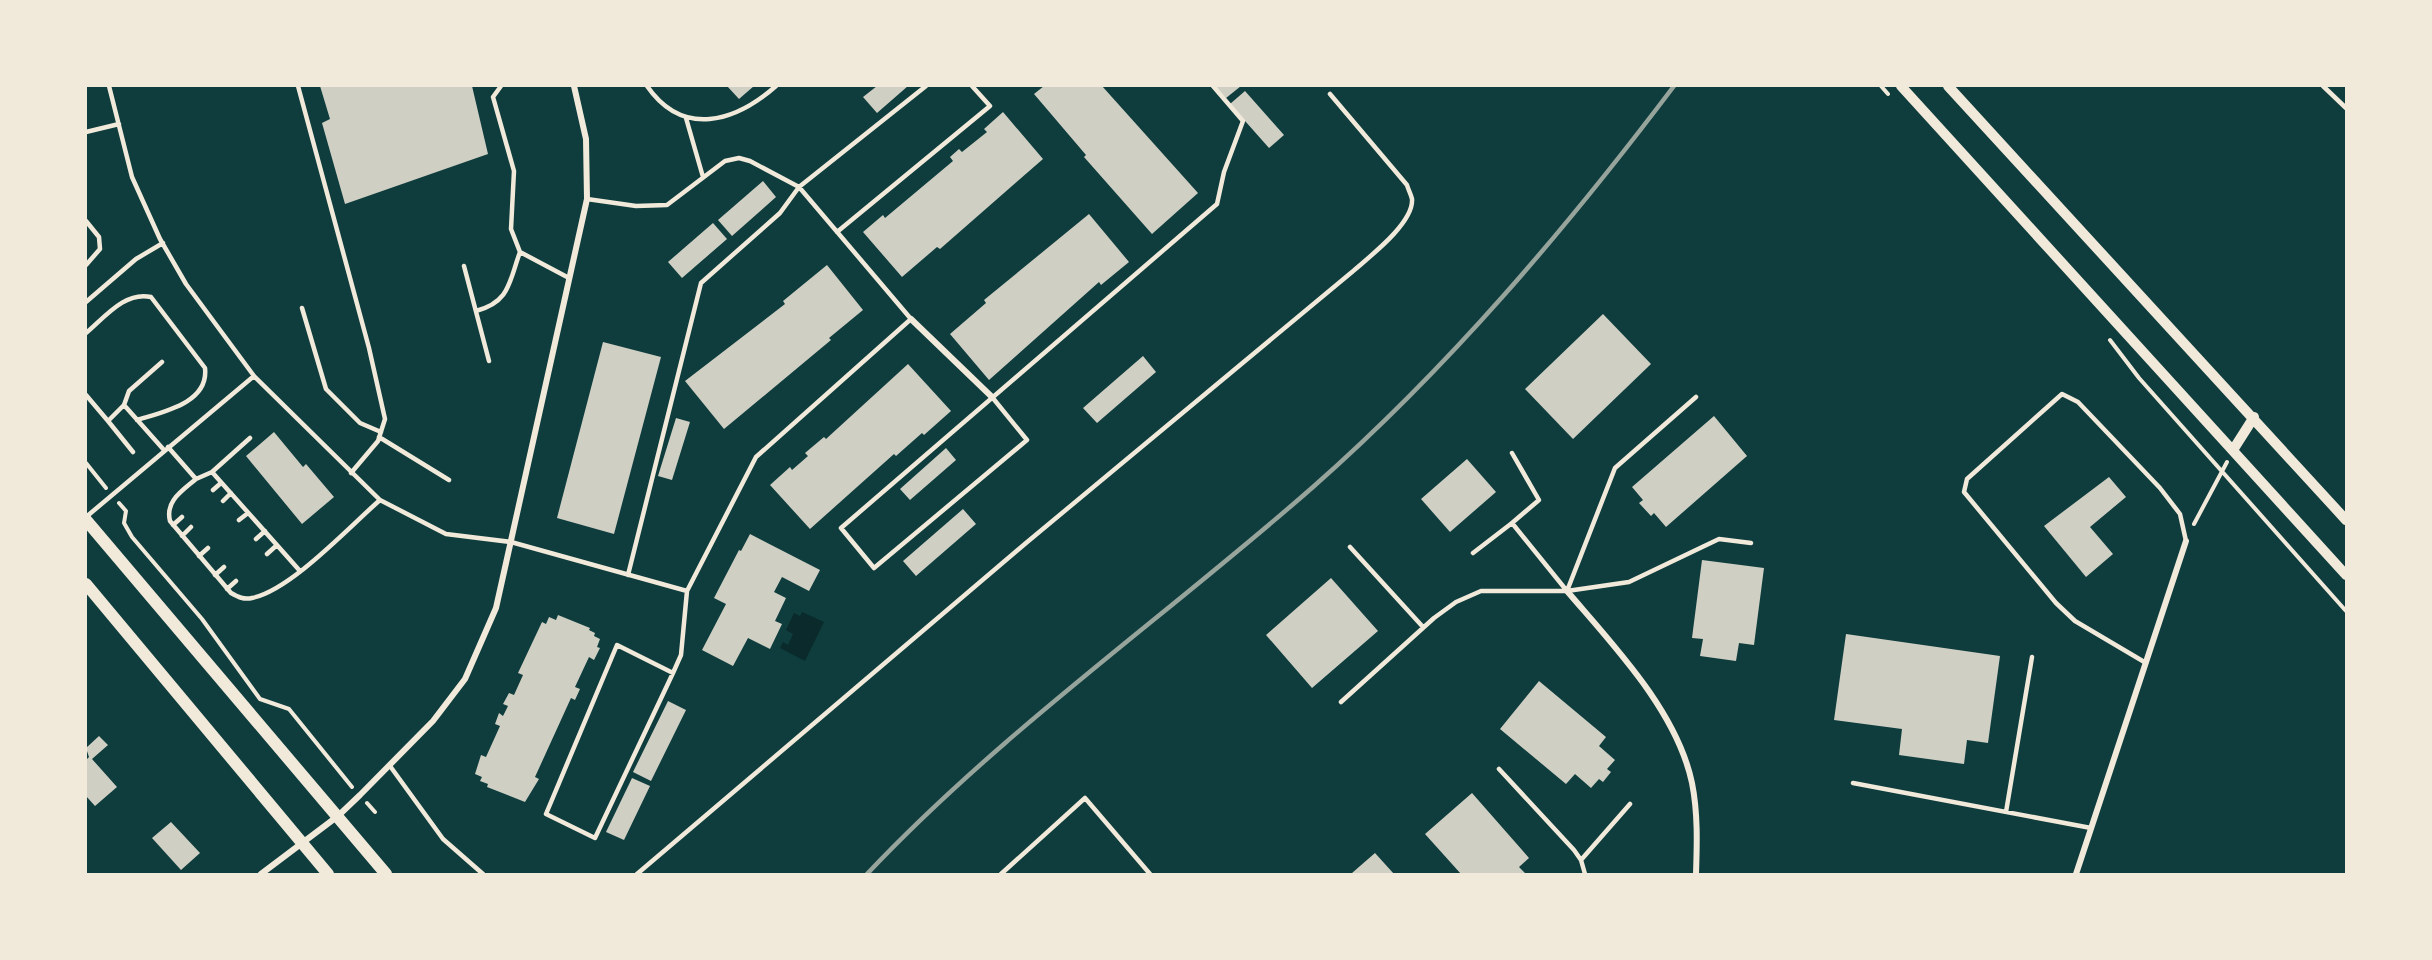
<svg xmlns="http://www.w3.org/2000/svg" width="2432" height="960" viewBox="0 0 2432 960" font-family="'Asap Condensed',sans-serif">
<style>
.water{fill:#0a2a2b}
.building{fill:#cfcfc3}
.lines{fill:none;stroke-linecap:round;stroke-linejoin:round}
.path{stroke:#f1e9da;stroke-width:4}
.service{stroke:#f1e9da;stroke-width:4.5}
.minor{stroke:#f1e9da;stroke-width:6}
.tertiary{stroke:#f1e9da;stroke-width:10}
.secondary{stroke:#f1e9da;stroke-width:12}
.rail{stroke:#97a49c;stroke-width:4.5}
</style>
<rect width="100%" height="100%" fill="#0f3d3e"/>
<path class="water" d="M802 612 824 622 805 661 780 648 783 642 788 645 793 634 786 630 794 613 800 616Z"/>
<path class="building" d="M320 86H472L488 154 345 204 322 123 330 119Z
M727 86H754L739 99Z
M877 86H908L877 113 863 97Z
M1044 86H1102L1198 193 1152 234 1084 157 1086 155 1034 94Z
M1215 86H1241L1226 98Z
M1245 91 1284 135 1269 148 1230 104Z
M1003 112 1043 159 940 249 937 247 902 277 863 232 883 215 885 218 953 161 950 157 959 149 962 152 987 132 984 129Z
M763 181 776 197 732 236 718 220Z
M1089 214 1129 262 1101 285 1099 282 989 380 950 334 986 303 984 300Z
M713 223 727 239 682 278 668 262Z
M827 265 863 310 829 338 831 340 724 429 685 381 785 304 783 301Z
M1603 314 1651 364 1573 439 1525 389Z
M603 342 661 357 614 534 557 518Z
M1143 356 1156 372 1097 423 1083 408Z
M908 364 951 411 924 435 922 433 896 456 894 454 810 529 770 485 790 467 792 470 808 456 805 453 824 437 826 439Z
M1714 416 1747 456 1666 527 1654 513 1651 516 1639 503 1643 500 1632 487Z
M676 418 690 422 672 480 658 476Z
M274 432 303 467 306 464 334 497 302 524 246 456Z
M946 448 956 460 910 500 900 489Z
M1467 459 1496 492 1450 532 1421 499Z
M2109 477 2126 497 2090 527 2113 554 2086 577 2044 526Z
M963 509 976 524 916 576 903 561Z
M750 534 820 570 809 591 782 577 774 592 786 598 775 621 782 624 770 649 748 638 733 666 702 650 726 604 714 598 739 550 741 551Z
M1702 560 1764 568 1754 645 1739 643 1736 661 1700 656 1703 639 1692 638Z
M1331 578 1378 631 1312 688 1266 635Z
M558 615 590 628 589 630 595 633 594 636 600 639 597 647 600 648 594 660 589 657 575 687 580 689 575 700 571 698 535 777 539 779 525 802 487 787 488 784 480 781 482 777 475 774 481 755 486 757 500 726 495 724 499 713 503 716 508 706 503 704 509 693 514 695 523 675 518 673 542 622 546 624 549 617 556 620Z
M1846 634 2000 656 1988 743 1967 740 1964 764 1899 755 1902 729 1834 720Z
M1539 681 1606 737 1599 746 1615 760 1607 769 1611 772 1603 782 1599 779 1591 788 1575 774 1566 784 1500 729Z
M668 701 686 710 651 781 633 772Z
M99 736 108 745 92 759 117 787 95 806 86 796V760L89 757 86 748Z
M632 778 650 786 624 840 606 832Z
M1472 793 1529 858 1519 867 1526 874H1461L1425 834Z
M171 822 200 853 181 870 152 838Z
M1375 853 1394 874H1354L1352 873Z"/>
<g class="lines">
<path class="path" d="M1881 86 1888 94
M2110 340 2139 378 2346 611
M86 463 106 488
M119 503 126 511 124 523 132 537 202 619 260 699 289 709 352 787
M2194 524 2227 462
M367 803 375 812"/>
<path class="service" d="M109 86 132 177 160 239 186 284 254 376 380 500 446 534 511 542 687 591 756 457 911 319 799 187 750 161 739 158 725 161 667 205 636 206 587 199
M298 86 369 348 385 419 378 441 351 473
M501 86 493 97 514 171 511 229 520 252 569 278
M647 86C683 138 735 122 776 86
M2323 86 2346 108
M686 118 703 177
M86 132 119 124
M86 221 99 237 100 249 86 265
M837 232 990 106 972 86
M464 266 489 361
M86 302 136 259 163 243
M302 308 326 389 360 423 381 432
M476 311C510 302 509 282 520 252
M86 333C105 317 125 291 151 297L205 368C209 403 163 412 137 420
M86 395 108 421 124 405 164 450
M992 397 1027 440 874 568 841 528 1217 204 1224 172 1243 121 1213 86
M124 405 129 391 162 362
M108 421 133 452
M379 437 449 480
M250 438 212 472 300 571
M168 447 196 479C182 491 165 501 170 521L231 593C238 597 244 600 252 598 291 590 349 527 380 500
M1512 453 1539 500 1512 523
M196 479 212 472
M213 490 221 483
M223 501 231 493
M86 517 254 376
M239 520 248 513
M173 525 182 517
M182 536 191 527
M256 539 265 531
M1350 547 1423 627
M1473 553 1512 523 1567 591
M267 554 277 545
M199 556 208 548
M215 575 224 567
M628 575 701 283 780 213 799 187 926 86
M227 589 236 581
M1567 591 1615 468 1696 397
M2146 663 2075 621 2056 603 1964 492 1967 479 2062 394 2078 402 2160 488 2180 514 2186 541
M673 673 617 645 546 814 595 838 673 673 681 655 687 591
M1341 702 1434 618 1456 602 1481 591H1567L1629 582 1719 539 1751 543
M390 766 443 839 483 874
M1499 769 1574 850 1581 860 1585 874
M1853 783 2091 828
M2006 812 2032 657
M1581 860 1630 804
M637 874 1026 543 1352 272C1369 257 1414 223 1412 199 1411 194 1408 189 1407 185L1330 94
M1001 874 1085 798 1150 874"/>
<path class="minor" d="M911 319 992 397
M1567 591C1613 645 1677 711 1692 783 1698 813 1697 844 1696 874
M261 874 338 816 360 795 433 721 465 679 496 608 587 199 586 139 574 86
M2076 874 2186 541"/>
<path class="tertiary" d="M1901 86 2346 575
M1948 86 2346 520
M2233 450 2254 417"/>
<path class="secondary" d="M86 520 386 874
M86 584 328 874"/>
<path class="rail" d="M867 874C1002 731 1165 617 1313 487 1448 368 1566 229 1674 86"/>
</g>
<rect width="2432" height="960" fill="none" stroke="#f1e9da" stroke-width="174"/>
</svg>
